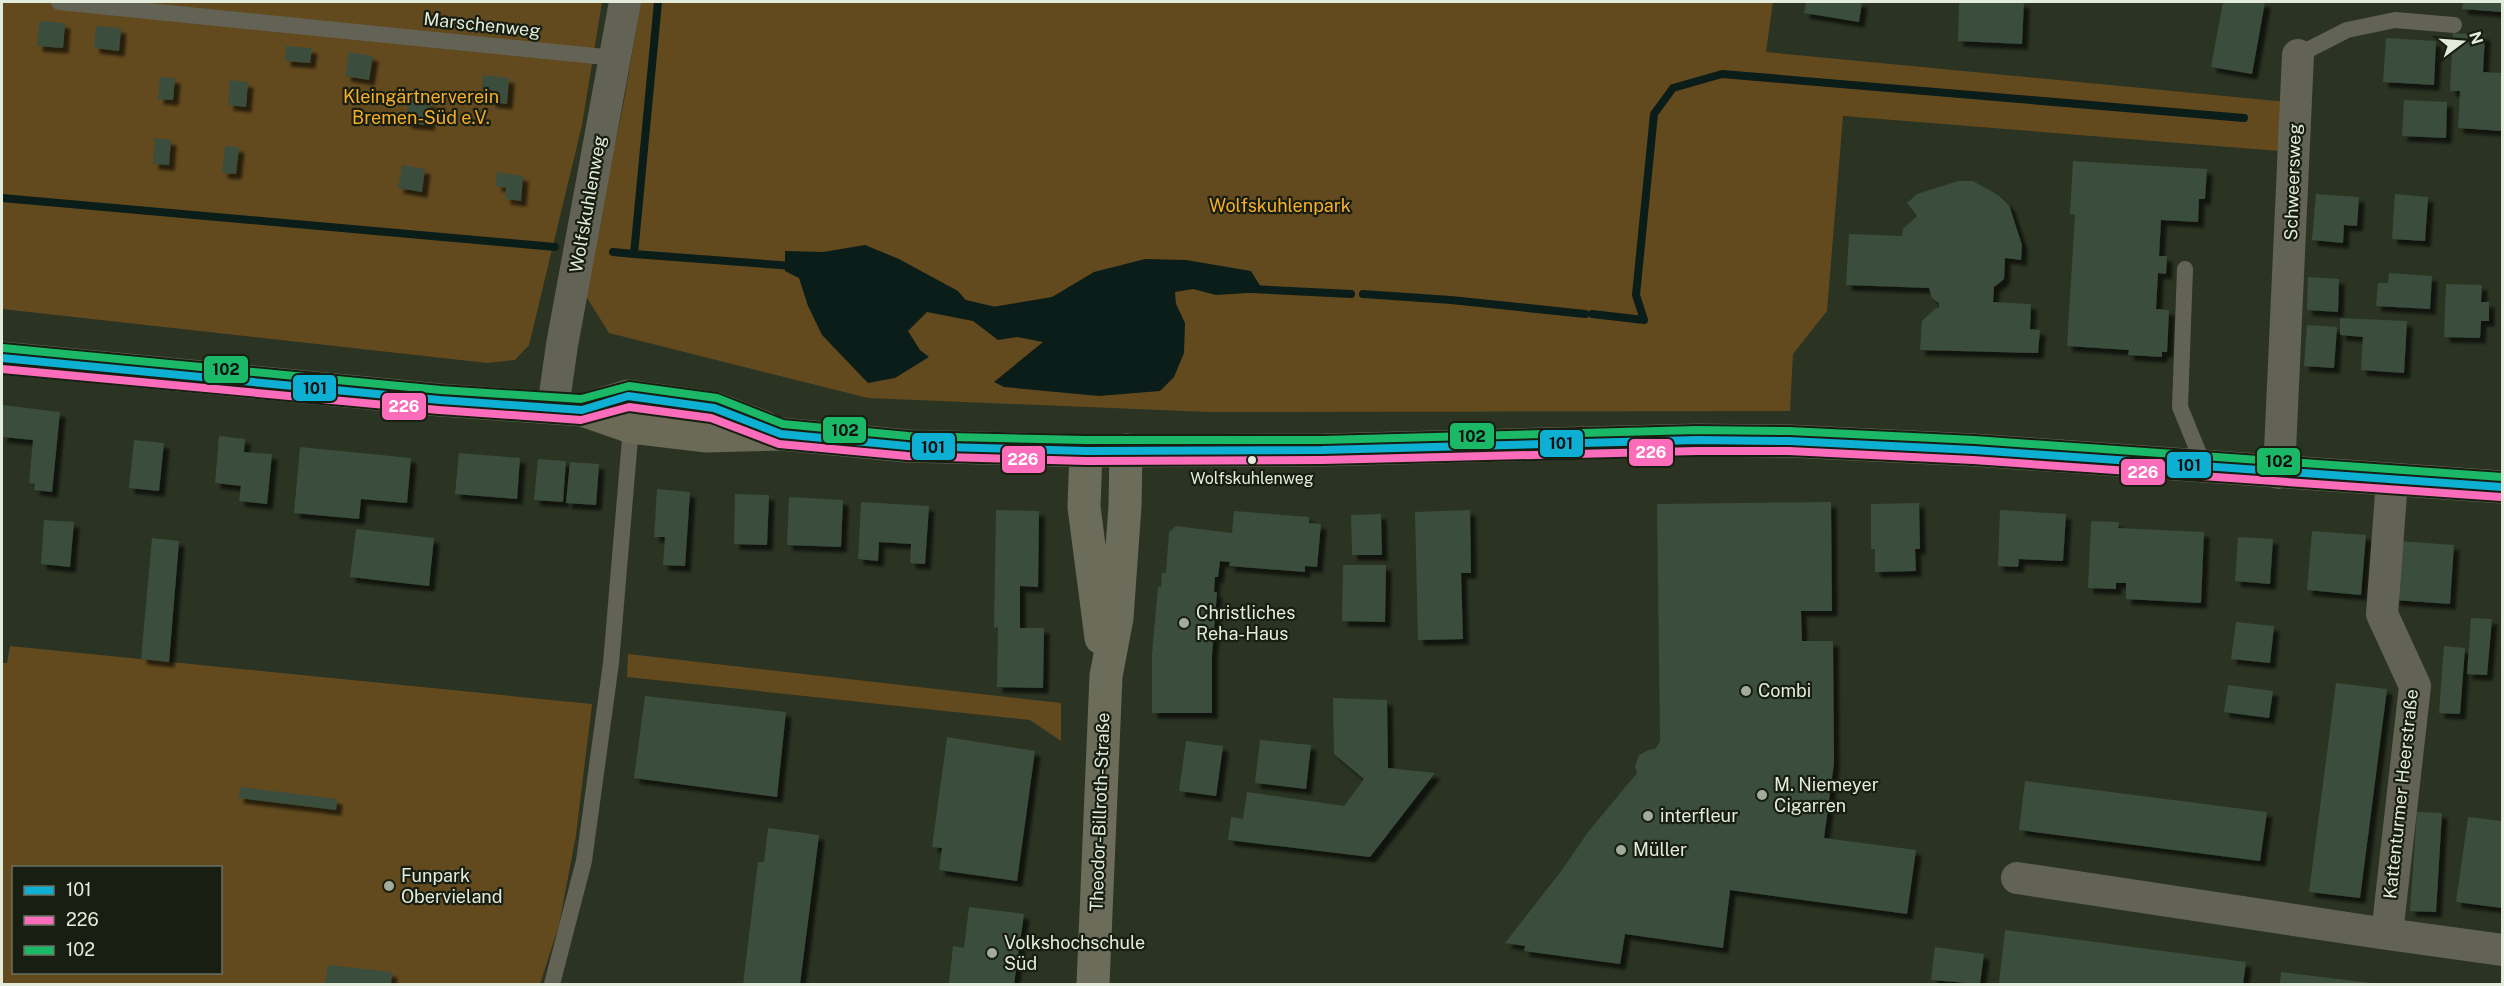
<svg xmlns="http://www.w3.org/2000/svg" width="2504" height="986" viewBox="0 0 2504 986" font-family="'Public Sans',sans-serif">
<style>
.green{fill:#634a1e;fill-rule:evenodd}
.water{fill:#0b1d19}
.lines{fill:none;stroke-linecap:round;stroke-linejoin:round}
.stream{stroke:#0b1d19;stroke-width:8}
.building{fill:#3a4d3c;filter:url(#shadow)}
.lane{stroke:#626354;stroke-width:16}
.street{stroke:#626354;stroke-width:32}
.secondary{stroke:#6c6c5b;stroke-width:33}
.primary{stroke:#6a6a56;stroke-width:33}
.bus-1-casing{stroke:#181e11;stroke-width:12}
.bus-2-casing{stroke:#181e11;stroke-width:12}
.bus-3-casing{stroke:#181e11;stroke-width:12}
.bus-1{stroke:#0dafd3;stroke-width:8}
.bus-2{stroke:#fb6dba;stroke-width:8}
.bus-3{stroke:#1ab867;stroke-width:8}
.bus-dot{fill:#e3ecda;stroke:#181e11;stroke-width:2}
.poi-dot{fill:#a3ab9a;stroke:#181e11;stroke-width:2}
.labels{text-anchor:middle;stroke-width:4.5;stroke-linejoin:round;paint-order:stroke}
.bus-label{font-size:16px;fill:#e3ecda;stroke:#181e11}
.street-label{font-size:18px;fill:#e3ecda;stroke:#181e11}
.park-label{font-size:18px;fill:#f8af26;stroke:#181e11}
.poi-label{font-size:18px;fill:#e3ecda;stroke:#181e11;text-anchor:start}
.line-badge{stroke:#181e11;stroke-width:2}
.badge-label{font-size:16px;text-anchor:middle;font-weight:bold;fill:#fff}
.pale-badge-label{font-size:16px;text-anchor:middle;font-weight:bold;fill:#111}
</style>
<defs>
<filter id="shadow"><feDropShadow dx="5.5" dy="5.5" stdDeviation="1.5" flood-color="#0009"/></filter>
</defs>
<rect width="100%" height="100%" fill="#2b3322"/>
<path class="green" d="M2 2H602L582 125 529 345 515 360 487 363 2 309Z
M641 2H1773L1766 52 2287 102 2279 151 1843 116 1827 311 1793 354 1790 411 1208 412 868 398 609 333 584 293 623 106Z
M10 646 592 704 576 835 559 925 540 984H2V663H7ZM14 868H220V972H14Z
M628 654 1061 703V741L1030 720 627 677Z"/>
<path class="water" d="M865 245 899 259 958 291 974 310 1052 297 1094 272 1145 259 1186 260 1251 271 1264 292 1216 295 1193 289 1175 292 1176 304 1185 323 1184 353 1174 377 1160 391 1099 396 1004 387 994 382 1043 342 1017 337 998 340 973 321 927 312 908 331 920 350 929 357 895 378 868 383 822 335 808 306 799 278 785 271V251L823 252Z"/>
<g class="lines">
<path class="stream" d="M658 2 634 254 793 266
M2 198 555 247
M613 252 634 254
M1251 289 1351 294
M1363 294 1451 300 1585 314
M961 303 995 311
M1592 314 1644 320 1636 295 1654 114 1673 88 1722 74 2244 118"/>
</g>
<path class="building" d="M1806 2H1862L1859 22 1804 13Z
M1959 2H2024L2022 44 1958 41Z
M2223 2H2265L2252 74 2211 67Z
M2463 2H2502V12L2462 9Z
M39 21 65 23 63 48 37 46Z
M96 26 121 28 119 51 94 48Z
M2453 33 2485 35 2483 72 2502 73V131L2458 128 2460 91H2450Z
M2386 38 2436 41 2434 85 2383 82Z
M286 46 312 48 310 63 285 61Z
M349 52 373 56 369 80 345 76Z
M483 75 509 78 507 104 490 102 492 90 482 89Z
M160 77 175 78 173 100 158 99Z
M230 80 248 82 246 107 228 105Z
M408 100 431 102 429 125 406 123Z
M2404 100 2447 102 2446 138 2402 136Z
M155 138 171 140 169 165 153 164Z
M225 146 239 147 236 174 222 173Z
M2073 161 2207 169 2205 199H2199L2198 222 2161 220 2159 256H2167L2166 274 2158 273 2156 309 2169 310 2167 352H2162V357L2128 355 2129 350 2067 346 2075 215 2070 214Z
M402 165 425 169 422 192 398 188Z
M497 172 523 176 521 201 505 199 506 188 496 186Z
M1958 181H1973L1998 195 2009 205 2022 245 2021 260 2005 258 2004 279 1994 287 1993 302 2031 304 2030 329 2040 330 2038 353 1920 350 1922 321 1935 309 1939 308V303L1932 298 1929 288 1846 285 1849 234 1902 236 1903 229 1917 216 1907 203 1917 194Z
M2316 194 2359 197 2357 226 2344 225 2343 243 2312 240Z
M2395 194 2428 197 2425 241 2392 239Z
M2389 273 2432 276 2430 309 2376 306 2378 283H2388Z
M2308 277 2339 279 2338 312 2307 310Z
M2446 284 2482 285 2481 302H2489V321H2481L2480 338 2444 337Z
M2340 318 2407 321 2404 373 2361 370 2363 337 2340 335Z
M2307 325 2337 327 2334 368 2304 366Z
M2 405 60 412 52 492 34 490 35 484 29 483 33 440 2 437Z
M219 436 245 439 244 452 272 454 267 504 239 501 241 486 215 483Z
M134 440 164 443 159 491 129 488Z
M300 447 411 458 407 503 361 499 359 519 294 513Z
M459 453 520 458 517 499 455 494Z
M538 459 566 461 563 502 534 500Z
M570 462 599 464 596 505 566 503Z
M657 489 690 492 685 566 663 565 665 537H654Z
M735 494 769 495 767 545 734 544Z
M789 497 843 500 841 547 787 545Z
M861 502 929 506 925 564 910 563 911 544 879 542 878 561 858 559Z
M1831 502 1832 611H1801L1802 641H1833L1834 763 1824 838 1916 850 1907 914 1730 890 1723 948 1625 934 1620 964 1524 951 1525 946 1505 943 1562 870 1588 832 1637 773 1635 766 1639 755 1649 750 1655 749 1660 742 1657 504Z
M1919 503 1920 549H1915L1916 571 1875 572V549H1871V504Z
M996 510 1039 511 1038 587 1020 586V628H1044L1043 688 997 687 998 627 994 628Z
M1470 510 1471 573H1461L1463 639 1418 640 1415 512Z
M2000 510 2066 514 2063 561 2019 559 2018 567 1998 566Z
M1234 511 1309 517V523L1321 524 1317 567 1305 566V572L1229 566 1230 562 1220 561 1218 577H1215L1214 592H1217L1212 655V713H1152V654L1158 587H1161L1162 573H1166L1169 532 1176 526 1232 533Z
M1381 514 1382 555H1352L1351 515Z
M44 520 74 522 70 567 41 564Z
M2091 521 2119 522 2118 528 2204 532 2201 603 2126 599V583H2116V589L2088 588Z
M356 529 434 538 429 586 350 577Z
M2312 531 2366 535 2361 595 2307 590Z
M2238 537 2273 539 2270 584 2235 581Z
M152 538 179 541 169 662 141 659Z
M2398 541 2454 545 2450 604 2394 600Z
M1343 565H1386L1385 622 1342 621Z
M2471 618 2492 619 2487 675 2467 674Z
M2236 622 2274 626 2270 663 2231 659Z
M2444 646 2465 648 2460 714 2439 713Z
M2336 683 2387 689 2360 898 2309 892Z
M2228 685 2273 691 2269 718 2224 712Z
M645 696 786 712 777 797 634 778Z
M1333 698 1387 700 1388 768 1435 773 1370 857 1228 840 1231 817 1243 819 1247 792 1344 806 1364 779 1334 754Z
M947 737 1035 751 1017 881 939 870 942 848 932 847Z
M1260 740 1311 745 1306 789 1255 783Z
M1186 741 1223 746 1216 796 1179 791Z
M2025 781 2267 812 2260 861 2019 830Z
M240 787 337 799 336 810 238 798Z
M2417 812 2442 813 2436 912 2410 911Z
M2468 817 2502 821V908L2456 902Z
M768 828 819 835 800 984H743L758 862H764Z
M969 907 1024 914 1014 984H949L953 946 964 948Z
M2005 930 2246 962 2243 984H2013L1999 983Z
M1935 947 1984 954 1980 984 1931 980Z
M328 965 392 972 391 984H325Z
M2281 972 2371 983V984H2280Z"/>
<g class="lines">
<path class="lane" d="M59 2 615 58
M2298 55 2347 30 2395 20 2454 25
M2185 269 2180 407 2204 466
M552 984 584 861 611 663 631 427"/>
<path class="street" d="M553 408 562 345 625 2
M2279 473 2298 55
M2017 878 2387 934 2415 686 2382 614 2392 481
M2387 934 2502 950"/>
<path class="secondary" d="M1086 451 1084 507 1101 638
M1093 984 1106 676 1117 618 1125 506 1126 450"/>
<path class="primary" d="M2 358 440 400 582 410 631 427 707 436 781 434 907 446 1086 451 1322 450 1697 440 1789 441 1974 450 2502 487
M582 410 628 396 714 408 766 428"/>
<g class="bus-1-casing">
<path id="bus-1" d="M2 358 440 400 582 410 628 396 714 408 781 434 907 446 1086 451 1322 450 1697 440 1789 441 1974 450 2502 487"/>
</g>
<g class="bus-2-casing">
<path id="bus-2" d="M2 369 439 410 581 420 629 407 711 418 779 444 907 456 1086 461 1322 460 1697 451H1789L1973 460 2501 497"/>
</g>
<g class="bus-3-casing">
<path id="bus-3" d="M3 348 441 390 581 399 629 386 717 398 783 424 908 436 1086 440H1322L1697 430 1789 431 1975 440 2502 477"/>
</g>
<use href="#bus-1" class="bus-1"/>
<use href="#bus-2" class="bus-2"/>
<use href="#bus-3" class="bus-3"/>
</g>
<circle class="bus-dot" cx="1252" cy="460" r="5"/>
<g class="poi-dot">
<circle cx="1184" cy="623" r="6"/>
<circle cx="1746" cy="691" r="6"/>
<circle cx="1762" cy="795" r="6"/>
<circle cx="1648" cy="816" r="6"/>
<circle cx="1621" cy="850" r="6"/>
<circle cx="389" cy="886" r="6"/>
<circle cx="992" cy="953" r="6"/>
</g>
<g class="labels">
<g class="bus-label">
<text x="1252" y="484">Wolfskuhlenweg</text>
</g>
<g class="street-label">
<text transform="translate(482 25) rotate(6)" y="6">Marschenweg</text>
<text transform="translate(2293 182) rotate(-88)" y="6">Schweersweg</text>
<text transform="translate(588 204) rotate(-80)" y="6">Wolfskuhlenweg</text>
<text transform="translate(2401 794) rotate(-84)" y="6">Kattenturmer Heerstraße</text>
<text transform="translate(1100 812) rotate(-88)" y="6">Theodor-Billroth-Straße</text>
</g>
<g class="park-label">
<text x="421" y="103">Kleingärtnerverein<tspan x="421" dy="21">Bremen-Süd e.V.</tspan></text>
<text x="1280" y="212">Wolfskuhlenpark</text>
</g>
<g class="poi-label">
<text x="1196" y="619">Christliches<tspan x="1196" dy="21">Reha-Haus</tspan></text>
<text x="1758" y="697">Combi</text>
<text x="1774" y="791">M. Niemeyer<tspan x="1774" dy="21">Cigarren</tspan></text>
<text x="1660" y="822">interfleur</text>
<text x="1633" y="856">Müller</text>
<text x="401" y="882">Funpark<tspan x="401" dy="21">Obervieland</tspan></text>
<text x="1004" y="949">Volkshochschule<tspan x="1004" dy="21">Süd</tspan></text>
</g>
</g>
<g class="line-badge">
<rect x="203" y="355" width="46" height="29" rx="6" fill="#1ab867"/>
<rect x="292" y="374" width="45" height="28" rx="6" fill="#0dafd3"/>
<rect x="381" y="392" width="46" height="29" rx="6" fill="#fb6dba"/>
<rect x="822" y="416" width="45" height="28" rx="6" fill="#1ab867"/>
<rect x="1449" y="422" width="46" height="28" rx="6" fill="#1ab867"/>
<rect x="1539" y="429" width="45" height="29" rx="6" fill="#0dafd3"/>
<rect x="911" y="432" width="45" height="29" rx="6" fill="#0dafd3"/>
<rect x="1628" y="438" width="46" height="29" rx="6" fill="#fb6dba"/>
<rect x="1001" y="445" width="45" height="29" rx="6" fill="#fb6dba"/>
<rect x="2256" y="447" width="45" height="29" rx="6" fill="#1ab867"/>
<rect x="2166" y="451" width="46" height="28" rx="6" fill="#0dafd3"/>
<rect x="2120" y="458" width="46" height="28" rx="6" fill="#fb6dba"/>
</g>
<g class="badge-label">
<text x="404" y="412">226</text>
<text x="1651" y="458">226</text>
<text x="1023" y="465">226</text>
<text x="2143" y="478">226</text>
</g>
<g class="pale-badge-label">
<text x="226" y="375">102</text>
<text x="315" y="394">101</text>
<text x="845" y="436">102</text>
<text x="1472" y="442">102</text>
<text x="1561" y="449">101</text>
<text x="933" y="453">101</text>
<text x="2279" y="467">102</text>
<text x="2189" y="471">101</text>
</g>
<rect width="2504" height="986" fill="none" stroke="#e3ecda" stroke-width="6"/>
<rect x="12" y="866" width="210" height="108" fill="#181e11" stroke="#697061" stroke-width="1.5"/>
<rect x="24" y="886" width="30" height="9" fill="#0dafd3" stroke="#697061" stroke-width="1.5"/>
<text x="66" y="896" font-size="18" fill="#e3ecda">101</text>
<rect x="24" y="916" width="30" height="9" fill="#fb6dba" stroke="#697061" stroke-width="1.5"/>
<text x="66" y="926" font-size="18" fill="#e3ecda">226</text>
<rect x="24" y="946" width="30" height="9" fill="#1ab867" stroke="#697061" stroke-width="1.5"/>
<text x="66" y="956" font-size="18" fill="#e3ecda">102</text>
<g transform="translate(2462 42) rotate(74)" stroke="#181e11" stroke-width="4.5" paint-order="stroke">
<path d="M0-4.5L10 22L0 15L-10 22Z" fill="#e3ecda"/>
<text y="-9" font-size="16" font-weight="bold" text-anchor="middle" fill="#e3ecda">N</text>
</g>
</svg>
